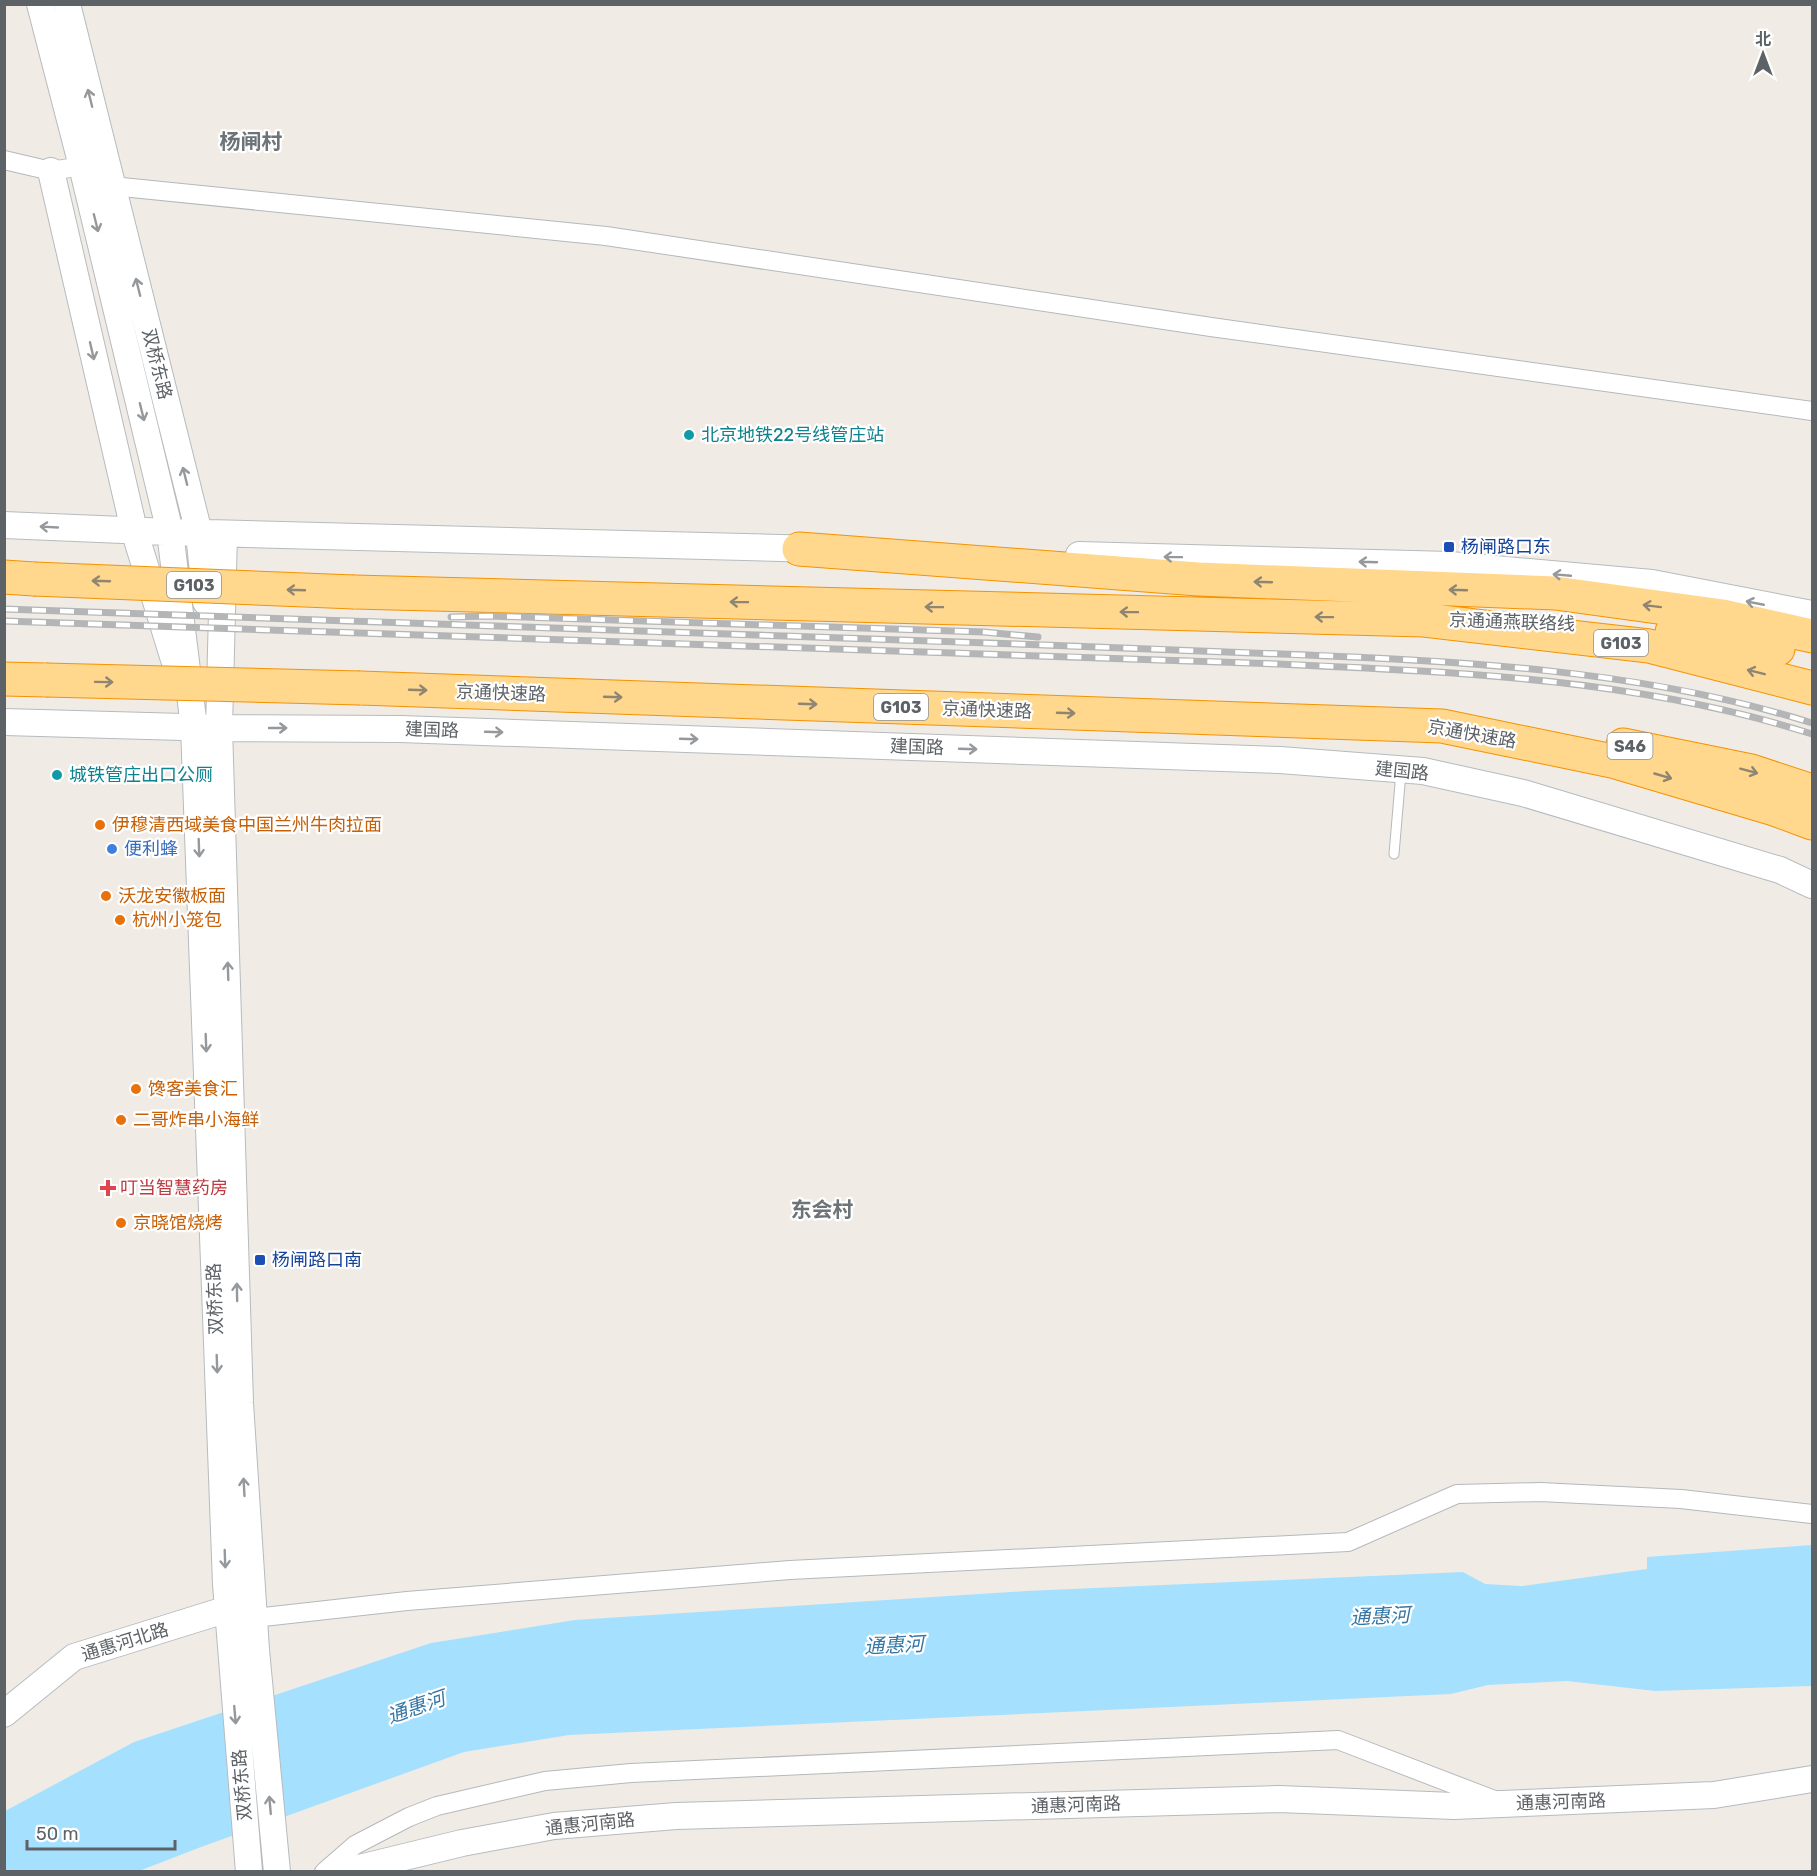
<svg xmlns="http://www.w3.org/2000/svg" width="1817" height="1876" viewBox="0 0 1817 1876" font-family="Rubik,'Noto Sans SC',sans-serif">
<style>
.water{fill:#a6e0ff}
.lines{fill:none;stroke-linecap:round;stroke-linejoin:round}
.lane-casing{stroke:#b5b8bc;stroke-width:11}
.street-casing{stroke:#b5b8bc;stroke-width:20}
.secondary-casing{stroke:#b6bbbf;stroke-width:28}
.highway-casing{stroke:#f59200;stroke-width:35}
.lane{stroke:#fff;stroke-width:9}
.street{stroke:#fff;stroke-width:18}
.secondary{stroke:#fff;stroke-width:26}
.highway{stroke:#ffd78d;stroke-width:33}
.rail-casing{stroke:#b4b5b6;stroke-width:7}
.rail{stroke:#fff;stroke-width:4.5;stroke-dasharray:14;stroke-linecap:butt}
.highway-bridge-casing{stroke:#f59200;stroke-width:35;stroke-linecap:butt}
.highway-bridge{stroke:#ffd78d;stroke-width:33}
.oneway{stroke:#96999c}
.oneway2{stroke:#8e8572}
.culture-dot{fill:#0f9aa8;stroke:#fff;stroke-width:2}
.transit-dot{fill:#1a4fb4;stroke:#fff;stroke-width:2}
.food-dot{fill:#e8710a;stroke:#fff;stroke-width:2}
.shop-dot{fill:#3f7fe0;stroke:#fff;stroke-width:2}
.health-dot{fill:#e0444e;stroke:#fff;stroke-width:2}
.labels{text-anchor:middle;stroke-width:4.5;stroke-linejoin:round;paint-order:stroke}
.shield{fill:#fff;stroke:#8e9194;stroke-width:1.5}
.shield-label{font-size:16px;font-weight:bold;fill:#5d6266}
.street-label{font-size:18px;fill:#5d6266;stroke:#fff}
.culture-label{font-size:18px;fill:#0d838f;stroke:#fff;text-anchor:start}
.transit-label{font-size:18px;fill:#164399;stroke:#fff;text-anchor:start}
.food-label{font-size:18px;fill:#c56008;stroke:#fff;text-anchor:start}
.shop-label{font-size:18px;fill:#366cbe;stroke:#fff;text-anchor:start}
.health-label{font-size:18px;fill:#be3a42;stroke:#fff;text-anchor:start}
.water-label{font-size:20px;font-style:italic;fill:#3777a5;stroke:#fff}
.quarter-label{font-size:21px;font-weight:bold;fill:#6d7478;stroke:#fff}
</style>
<rect width="100%" height="100%" fill="#f0ece5"/>
<path class="water" d="M1812 1545V1686L1655 1691 1567 1681 1488 1685 1451 1694 569 1735 464 1752 201 1847 139 1871 5 1872V1811L134 1742 431 1643 575 1620 1026 1591 1463 1572 1485 1584 1522 1586 1647 1569V1557Z"/>
<g class="lines">
<g class="lane-casing">
<path id="lane" d="M1394 854 1401 772"/>
</g>
<g class="street-casing">
<path id="street" d="M4 160 51 171 82 166
M112 186 606 236 1211 327 1812 411
M254 1618 407 1601 790 1570 1348 1542 1457 1494 1540 1492 1681 1499 1812 1514
M324 1872 355 1845 409 1817 437 1806 545 1781 631 1773 1338 1740 1497 1801"/>
</g>
<g class="secondary-casing">
<path id="secondary" d="M40 4 82 166 170 532 194 727 226 1584 249 1872
M67 4 199 533 206 602
M51 171 134 530 175 663
M4 525 170 532 817 549
M224 534 219 728 240 1403 256 1650 277 1872
M1079 555 1450 565 1652 583 1812 614
M4 722 219 728 400 729 1280 760 1423 771 1523 793 1780 870 1812 885
M4 1714 74 1657 228 1609
M343 1872 462 1843 554 1826 676 1816 1279 1799 1454 1806 1714 1795 1812 1779"/>
</g>
<g class="highway-casing">
<path id="highway" d="M799 549 1198 579 1555 593 1723 616 1812 636
M4 577 34 579
M354 592 1424 620 1649 646 1812 688
M1672 632 1778 649
M4 679 46 680
M360 688 1442 726 1612 761 1774 809 1812 823
M1623 745 1751 771 1812 791"/>
</g>
<use href="#lane" class="lane"/>
<use href="#street" class="street"/>
<use href="#secondary" class="secondary"/>
<use href="#highway" class="highway"/>
<g class="rail-casing">
<path id="rail" d="M4 609C351 621 697 633 1044 645 1123 648 1202 651 1281 654 1460 661 1640 669 1812 723
M451 617 489 616 984 632 1038 637
M4 621 1279 664C1461 672 1638 679 1812 734"/>
</g>
<use href="#rail" class="rail"/>
<g class="highway-bridge-casing">
<path id="highway-bridge" d="M34 579 354 592
M46 680 360 688"/>
</g>
<use href="#highway-bridge" class="highway-bridge"/>
</g>
<defs><path id="oneway-shaft" d="M-6 0H5M1.5-3L5.5 0L1.5 3" fill="none" stroke-width="1.6" stroke-linecap="round" stroke-linejoin="round" transform="scale(1.5)"/></defs>
<g class="oneway">
<use href="#oneway-shaft" transform="translate(90 98) rotate(-104)"/>
<use href="#oneway-shaft" transform="translate(96 223) rotate(76)"/>
<use href="#oneway-shaft" transform="translate(138 287) rotate(-104)"/>
<use href="#oneway-shaft" transform="translate(92 351) rotate(77)"/>
<use href="#oneway-shaft" transform="translate(142 412) rotate(76)"/>
<use href="#oneway-shaft" transform="translate(185 476) rotate(-104)"/>
<use href="#oneway-shaft" transform="translate(49 527) rotate(-177)"/>
<use href="#oneway-shaft" transform="translate(1173 557) rotate(-179)"/>
<use href="#oneway-shaft" transform="translate(1368 562) rotate(-178)"/>
<use href="#oneway-shaft" transform="translate(1562 575) rotate(-175)"/>
<use href="#oneway-shaft" transform="translate(1755 603) rotate(-169)"/>
<use href="#oneway-shaft" transform="translate(278 728)"/>
<use href="#oneway-shaft" transform="translate(494 732) rotate(2)"/>
<use href="#oneway-shaft" transform="translate(689 739) rotate(2)"/>
<use href="#oneway-shaft" transform="translate(968 749) rotate(2)"/>
<use href="#oneway-shaft" transform="translate(199 848) rotate(88)"/>
<use href="#oneway-shaft" transform="translate(228 971) rotate(-92)"/>
<use href="#oneway-shaft" transform="translate(206 1043) rotate(88)"/>
<use href="#oneway-shaft" transform="translate(237 1292) rotate(-91)"/>
<use href="#oneway-shaft" transform="translate(217 1364) rotate(88)"/>
<use href="#oneway-shaft" transform="translate(244 1487) rotate(-93)"/>
<use href="#oneway-shaft" transform="translate(225 1559) rotate(88)"/>
<use href="#oneway-shaft" transform="translate(235 1715) rotate(85)"/>
<use href="#oneway-shaft" transform="translate(270 1805) rotate(-95)"/>
</g>
<g class="oneway2">
<use href="#oneway-shaft" transform="translate(101 581) rotate(-178)"/>
<use href="#oneway-shaft" transform="translate(1263 582) rotate(-178)"/>
<use href="#oneway-shaft" transform="translate(296 590) rotate(-178)"/>
<use href="#oneway-shaft" transform="translate(1458 590) rotate(-178)"/>
<use href="#oneway-shaft" transform="translate(739 602) rotate(-179)"/>
<use href="#oneway-shaft" transform="translate(1652 606) rotate(-173)"/>
<use href="#oneway-shaft" transform="translate(934 607) rotate(-179)"/>
<use href="#oneway-shaft" transform="translate(1129 612) rotate(-179)"/>
<use href="#oneway-shaft" transform="translate(1324 617) rotate(-179)"/>
<use href="#oneway-shaft" transform="translate(1756 672) rotate(-166)"/>
<use href="#oneway-shaft" transform="translate(104 682) rotate(1)"/>
<use href="#oneway-shaft" transform="translate(418 690) rotate(2)"/>
<use href="#oneway-shaft" transform="translate(613 697) rotate(2)"/>
<use href="#oneway-shaft" transform="translate(808 704) rotate(2)"/>
<use href="#oneway-shaft" transform="translate(1066 713) rotate(2)"/>
<use href="#oneway-shaft" transform="translate(1749 771) rotate(15)"/>
<use href="#oneway-shaft" transform="translate(1663 776) rotate(16)"/>
</g>
<g class="culture-dot">
<circle cx="689" cy="435" r="6"/>
<circle cx="57" cy="775" r="6"/>
</g>
<g class="transit-dot">
<rect x="1443" y="541" width="12" height="12" rx="3"/>
<rect x="254" y="1254" width="12" height="12" rx="3"/>
</g>
<g class="food-dot">
<circle cx="100" cy="825" r="6"/>
<circle cx="106" cy="896" r="6"/>
<circle cx="120" cy="920" r="6"/>
<circle cx="136" cy="1089" r="6"/>
<circle cx="121" cy="1120" r="6"/>
<circle cx="121" cy="1223" r="6"/>
</g>
<circle class="shop-dot" cx="112" cy="849" r="6"/>
<path class="health-dot" d="M105 1179h6v6h6v6h-6v6h-6v-6h-6v-6h6z"/>
<g class="labels">
<g class="shield">
<rect x="167" y="572" width="54" height="26" rx="4.5"/>
<rect x="1594" y="630" width="54" height="26" rx="4.5"/>
<rect x="874" y="694" width="54" height="26" rx="4.5"/>
<rect x="1607.5" y="733" width="45" height="26" rx="4.5"/>
</g>
<g class="shield-label">
<text x="194" y="591">G103</text>
<text x="1621" y="649">G103</text>
<text x="901" y="713">G103</text>
<text x="1630" y="752">S46</text>
</g>
<g class="street-label">
<text transform="translate(157 364) rotate(76)" y="6">双桥东路</text>
<text transform="translate(1512 622) rotate(2)" y="6">京通通燕联络线</text>
<text transform="translate(501 693) rotate(2)" y="6">京通快速路</text>
<text transform="translate(987 710) rotate(2)" y="6">京通快速路</text>
<text transform="translate(432 730) rotate(2)" y="6">建国路</text>
<text transform="translate(1472 734) rotate(10)" y="6">京通快速路</text>
<text transform="translate(917 747) rotate(2)" y="6">建国路</text>
<text transform="translate(1402 771) rotate(6)" y="6">建国路</text>
<text transform="translate(215 1299) rotate(-92)" y="6">双桥东路</text>
<text transform="translate(125 1642) rotate(-17)" y="6">通惠河北路</text>
<text transform="translate(242 1785) rotate(-95)" y="6">双桥东路</text>
<text transform="translate(1561 1802) rotate(-2)" y="6">通惠河南路</text>
<text transform="translate(1076 1805) rotate(-2)" y="6">通惠河南路</text>
<text transform="translate(590 1824) rotate(-6)" y="6">通惠河南路</text>
</g>
<g class="culture-label">
<text x="701" y="441">北京地铁22号线管庄站</text>
<text x="69" y="781">城铁管庄出口公厕</text>
</g>
<g class="transit-label">
<text x="1461" y="553">杨闸路口东</text>
<text x="272" y="1266">杨闸路口南</text>
</g>
<g class="food-label">
<text x="112" y="831">伊穆清西域美食中国兰州牛肉拉面</text>
<text x="118" y="902">沃龙安徽板面</text>
<text x="132" y="926">杭州小笼包</text>
<text x="148" y="1095">馋客美食汇</text>
<text x="133" y="1126">二哥炸串小海鲜</text>
<text x="133" y="1229">京晓馆烧烤</text>
</g>
<g class="shop-label">
<text x="124" y="855">便利蜂</text>
</g>
<g class="health-label">
<text x="120" y="1194">叮当智慧药房</text>
</g>
<g class="water-label">
<text transform="translate(1380 1616) rotate(-3)" y="7">通惠河</text>
<text transform="translate(894 1645) rotate(-3)" y="7">通惠河</text>
<text transform="translate(416 1707) rotate(-19)" y="7">通惠河</text>
</g>
<g class="quarter-label">
<text x="251" y="149">杨闸村</text>
<text x="822" y="1217">东会村</text>
</g>
</g>
<rect width="1817" height="1876" fill="none" stroke="#5d6266" stroke-width="12"/>
<g transform="translate(1763 54)" stroke="#ffffff" stroke-width="4.5" paint-order="stroke">
<path d="M0-4.5L10 22L0 15L-10 22Z" fill="#5d6266"/>
<text y="-9" font-size="16" font-weight="bold" text-anchor="middle" fill="#5d6266">北</text>
</g>
<path d="M27 1840v9h148v-9" fill="none" stroke="#5d6266" stroke-width="3"/>
<text x="36" y="1840" font-size="18" fill="#5d6266" stroke="#ffffff" stroke-width="4.5" paint-order="stroke">50 m</text>
</svg>
